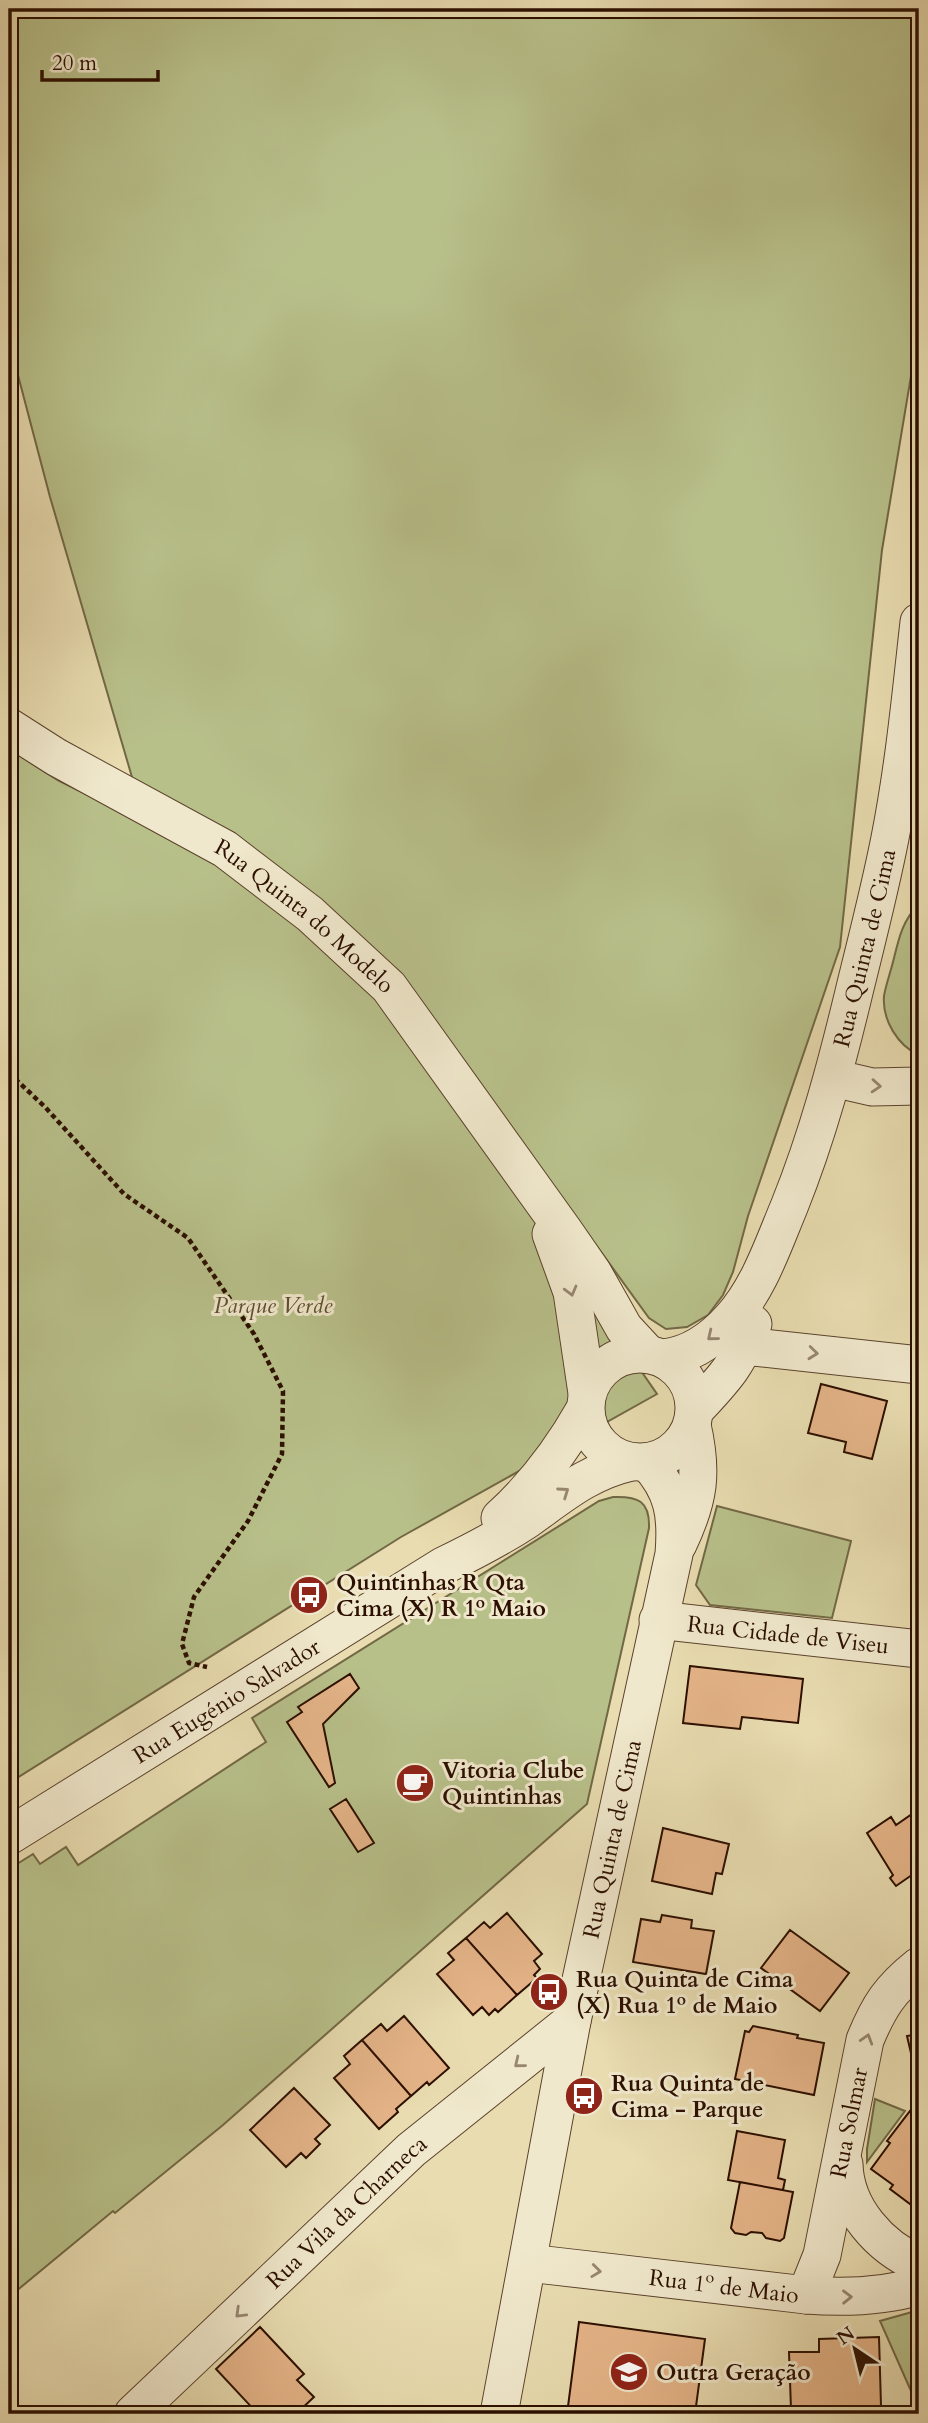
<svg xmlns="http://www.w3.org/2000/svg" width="928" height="2423" viewBox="0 0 928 2423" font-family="Cardo,serif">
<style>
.green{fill:#b8c08a;stroke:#726845;stroke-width:2}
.building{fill:#e4b488;stroke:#2c0f00;stroke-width:2}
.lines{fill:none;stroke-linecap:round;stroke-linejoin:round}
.minor-casing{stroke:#5b422c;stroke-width:39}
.path{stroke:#2c0f00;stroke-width:4.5;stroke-dasharray:5 3.5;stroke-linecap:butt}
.minor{stroke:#f0e8cc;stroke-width:37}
.oneway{stroke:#988670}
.labels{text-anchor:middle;stroke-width:6;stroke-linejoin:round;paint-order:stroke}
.street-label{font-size:23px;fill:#2c0f00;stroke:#f0e8cc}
.park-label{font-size:23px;font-style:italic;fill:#5d4d30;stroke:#f0e8cc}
.poi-label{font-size:23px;font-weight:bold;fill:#2c0f00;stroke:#f0e8cc;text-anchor:start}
</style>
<rect width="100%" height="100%" fill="#e8dcb0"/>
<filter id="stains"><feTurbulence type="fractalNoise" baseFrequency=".00286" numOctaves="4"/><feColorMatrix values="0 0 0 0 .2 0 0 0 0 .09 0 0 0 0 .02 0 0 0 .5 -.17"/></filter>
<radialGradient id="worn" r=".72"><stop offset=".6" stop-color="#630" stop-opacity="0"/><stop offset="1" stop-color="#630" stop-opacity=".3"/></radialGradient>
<path class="green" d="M9 9H919V328L882 550 840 947 748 1216 733 1272 723 1295 708 1315 687 1327 666 1329 649 1318 396 970 134 784 50 497 9 341Z
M9 749 59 781 215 857 385 1001 657 1394 401 1537 9 1783Z
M919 904V1055C898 1046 882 1020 884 996 886 984 891 971 894 958 899 937 903 920 919 904Z
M613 1497C638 1496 650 1501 649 1528L587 1804 223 2125 115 2213 113 2211 9 2297V1869L33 1854 40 1864 66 1847 78 1865 266 1742 252 1718 599 1501Z
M717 1506 851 1541 832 1618 710 1605 696 1585Z
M875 2099 905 2111 867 2162V2149Z
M919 2310V2409L880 2321Z"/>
<path class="building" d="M821 1384 887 1401 872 1459 844 1452 846 1442 808 1433Z
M690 1666 803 1679 798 1723 742 1717 740 1729 683 1723Z
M350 1674 359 1688 323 1724 335 1783 329 1787 287 1722 302 1712 298 1707Z
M346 1799 374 1843 358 1852 330 1809Z
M912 1814 919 1826V1870L896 1886 890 1878 893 1875 867 1833 891 1817 896 1825Z
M663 1828 729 1844 722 1874 716 1873 712 1894 652 1881Z
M507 1913 542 1954 534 1961 540 1969 534 1975 537 1978 517 1995 466 1938 484 1922 490 1928Z
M662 1915 692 1920 691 1928 714 1931 706 1974 633 1962 641 1919 660 1922Z
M790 1930 849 1973 820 2011 761 1968Z
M466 1938 517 1995 498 2012 495 2009 489 2015 482 2007 473 2015 437 1974 454 1960 448 1953Z
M404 2016 449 2068 429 2085 427 2082 411 2096 362 2040 381 2024 387 2031Z
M753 2026 798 2035 797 2038 824 2043 814 2095 735 2079 745 2031 749 2032Z
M919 2034V2068L914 2066 907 2036Z
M362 2040 411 2096 396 2109 398 2112 379 2129 334 2078 350 2064 344 2056Z
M294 2088 330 2125 315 2139 320 2144 306 2158 301 2153 286 2167 250 2130Z
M910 2111 919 2118V2199L914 2207 890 2189 893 2185 871 2169 890 2143 887 2141Z
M737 2131 785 2140 778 2178 785 2180 783 2190 728 2180Z
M740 2182 793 2192 784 2238 780 2241 766 2238 762 2233 751 2232 746 2235 735 2233 731 2228Z
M579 2322 705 2339 695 2414H664L626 2409 625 2414H567Z
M260 2327 304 2374 297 2380 314 2397 296 2414H258L216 2369Z
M879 2337 881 2406 791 2409 789 2352H819V2339Z"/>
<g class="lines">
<g class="minor-casing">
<g id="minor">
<path id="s1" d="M9 727 56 757 225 849 310 914 389 987 564 1231 593 1273 624 1328 648 1354"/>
<path d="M833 1078 872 1087 919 1086"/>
<path d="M551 1234 572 1292 587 1393"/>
<path d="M745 1346 919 1365"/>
<circle cx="640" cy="1408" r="54"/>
<path id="s2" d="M664 1358C690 1355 713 1339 731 1319 759 1288 773 1245 789 1207 818 1135 837 1063 855 988 867 939 880 889 890 838 904 767 911 694 919 622"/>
<path d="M695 1410C723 1380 739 1364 753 1324"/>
<path d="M500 1518C534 1487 563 1448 585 1409"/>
<path d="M678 1544C699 1500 703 1473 692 1425"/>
<path id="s3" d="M658 1620 919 1649"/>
<path id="s4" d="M9 1836 443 1566C472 1552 501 1537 528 1519 563 1494 588 1472 631 1462"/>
<path d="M844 2164C845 2209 880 2247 919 2264"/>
<path d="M528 2263 806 2295C845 2298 882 2297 919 2286"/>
<path id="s5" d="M806 2295 822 2255 865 2040C879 2006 890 1989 919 1966"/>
<path id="s6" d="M133 2414 411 2150 572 2021"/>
<path id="s7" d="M499 2414 572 2021 674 1554C677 1516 674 1491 647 1462"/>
</g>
</g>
<path class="path" d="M9 1073 45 1107 124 1194 188 1238 254 1334 283 1391 282 1454 248 1521 194 1597 182 1644 189 1663 207 1667"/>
<use href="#minor" class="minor"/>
</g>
<defs><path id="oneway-chevron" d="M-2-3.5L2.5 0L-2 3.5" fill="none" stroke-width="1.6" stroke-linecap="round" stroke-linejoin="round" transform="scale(1.75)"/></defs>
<g class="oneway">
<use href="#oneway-chevron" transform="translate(876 1086) rotate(4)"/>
<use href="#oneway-chevron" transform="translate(571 1291) rotate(75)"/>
<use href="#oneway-chevron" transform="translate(712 1336) rotate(141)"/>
<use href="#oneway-chevron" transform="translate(813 1353) rotate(6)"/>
<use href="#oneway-chevron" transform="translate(564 1492) rotate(-35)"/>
<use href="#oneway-chevron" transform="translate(867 2039) rotate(-73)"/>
<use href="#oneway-chevron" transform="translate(519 2063) rotate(141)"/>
<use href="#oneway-chevron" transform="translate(596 2271) rotate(7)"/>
<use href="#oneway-chevron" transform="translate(847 2297) rotate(-1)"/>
<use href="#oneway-chevron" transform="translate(240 2313) rotate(136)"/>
</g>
<defs>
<g id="bus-disc" transform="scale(2.0125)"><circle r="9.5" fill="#8f2418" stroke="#f0e8cc"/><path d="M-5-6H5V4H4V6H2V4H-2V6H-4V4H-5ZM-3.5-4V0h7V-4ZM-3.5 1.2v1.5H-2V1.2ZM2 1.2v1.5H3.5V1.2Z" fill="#fff"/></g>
<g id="cafe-disc" transform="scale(2.0125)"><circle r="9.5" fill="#8f2418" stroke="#f0e8cc"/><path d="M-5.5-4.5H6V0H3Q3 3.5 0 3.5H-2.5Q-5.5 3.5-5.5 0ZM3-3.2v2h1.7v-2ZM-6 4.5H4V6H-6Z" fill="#fff"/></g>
<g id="school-disc" transform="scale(2.0125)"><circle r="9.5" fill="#8f2418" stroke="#f0e8cc"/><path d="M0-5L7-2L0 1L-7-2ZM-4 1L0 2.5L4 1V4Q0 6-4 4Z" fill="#fff"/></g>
</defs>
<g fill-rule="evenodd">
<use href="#bus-disc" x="309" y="1595"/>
<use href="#cafe-disc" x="415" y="1783"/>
<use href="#bus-disc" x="549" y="1992"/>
<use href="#bus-disc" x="584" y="2096"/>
<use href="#school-disc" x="629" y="2372"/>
</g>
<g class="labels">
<g class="street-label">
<text dy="8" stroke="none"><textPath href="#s1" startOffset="352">Rua Quinta do Modelo</textPath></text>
<text dy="8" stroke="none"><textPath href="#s2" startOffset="476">Rua Quinta de Cima</textPath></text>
<text dy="8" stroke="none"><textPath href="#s3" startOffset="131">Rua Cidade de Viseu</textPath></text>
<text dy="8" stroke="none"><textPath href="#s4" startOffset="256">Rua Eugénio Salvador</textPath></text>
<text dy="8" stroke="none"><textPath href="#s7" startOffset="586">Rua Quinta de Cima</textPath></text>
<text dy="8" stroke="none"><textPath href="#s5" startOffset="178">Rua Solmar</textPath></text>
<text dy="8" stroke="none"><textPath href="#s6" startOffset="294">Rua Vila da Charneca</textPath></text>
<text transform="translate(724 2286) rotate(7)" y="8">Rua 1º de Maio</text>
</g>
<g class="park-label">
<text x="273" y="1313">Parque Verde</text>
</g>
<g class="poi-label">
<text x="336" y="1590">Quintinhas R Qta<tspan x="336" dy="26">Cima (X) R 1º Maio</tspan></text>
<text x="442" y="1778">Vitoria Clube<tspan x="442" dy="26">Quintinhas</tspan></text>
<text x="576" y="1987">Rua Quinta de Cima<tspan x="576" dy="26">(X) Rua 1º de Maio</tspan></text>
<text x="611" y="2091">Rua Quinta de<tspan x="611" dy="26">Cima - Parque</tspan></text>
<text x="656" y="2380">Outra Geração</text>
</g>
</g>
<rect width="928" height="2423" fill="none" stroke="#e8dcb0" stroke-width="35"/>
<rect x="10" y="10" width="907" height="2402" fill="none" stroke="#2c0f00" stroke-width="3.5"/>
<rect x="18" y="18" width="893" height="2388" fill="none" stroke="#2c0f00" stroke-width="2"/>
<g transform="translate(855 2349) rotate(325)" stroke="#f0e8cc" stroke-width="5" paint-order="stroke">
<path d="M0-5L12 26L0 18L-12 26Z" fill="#2c0f00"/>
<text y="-10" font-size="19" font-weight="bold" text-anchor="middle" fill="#2c0f00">N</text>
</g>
<path d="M42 70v10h116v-10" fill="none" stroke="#2c0f00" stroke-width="3.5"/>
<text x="52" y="70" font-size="21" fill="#2c0f00" stroke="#f0e8cc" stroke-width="5" paint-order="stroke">20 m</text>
<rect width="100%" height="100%" filter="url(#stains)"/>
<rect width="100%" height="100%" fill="url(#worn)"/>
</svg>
